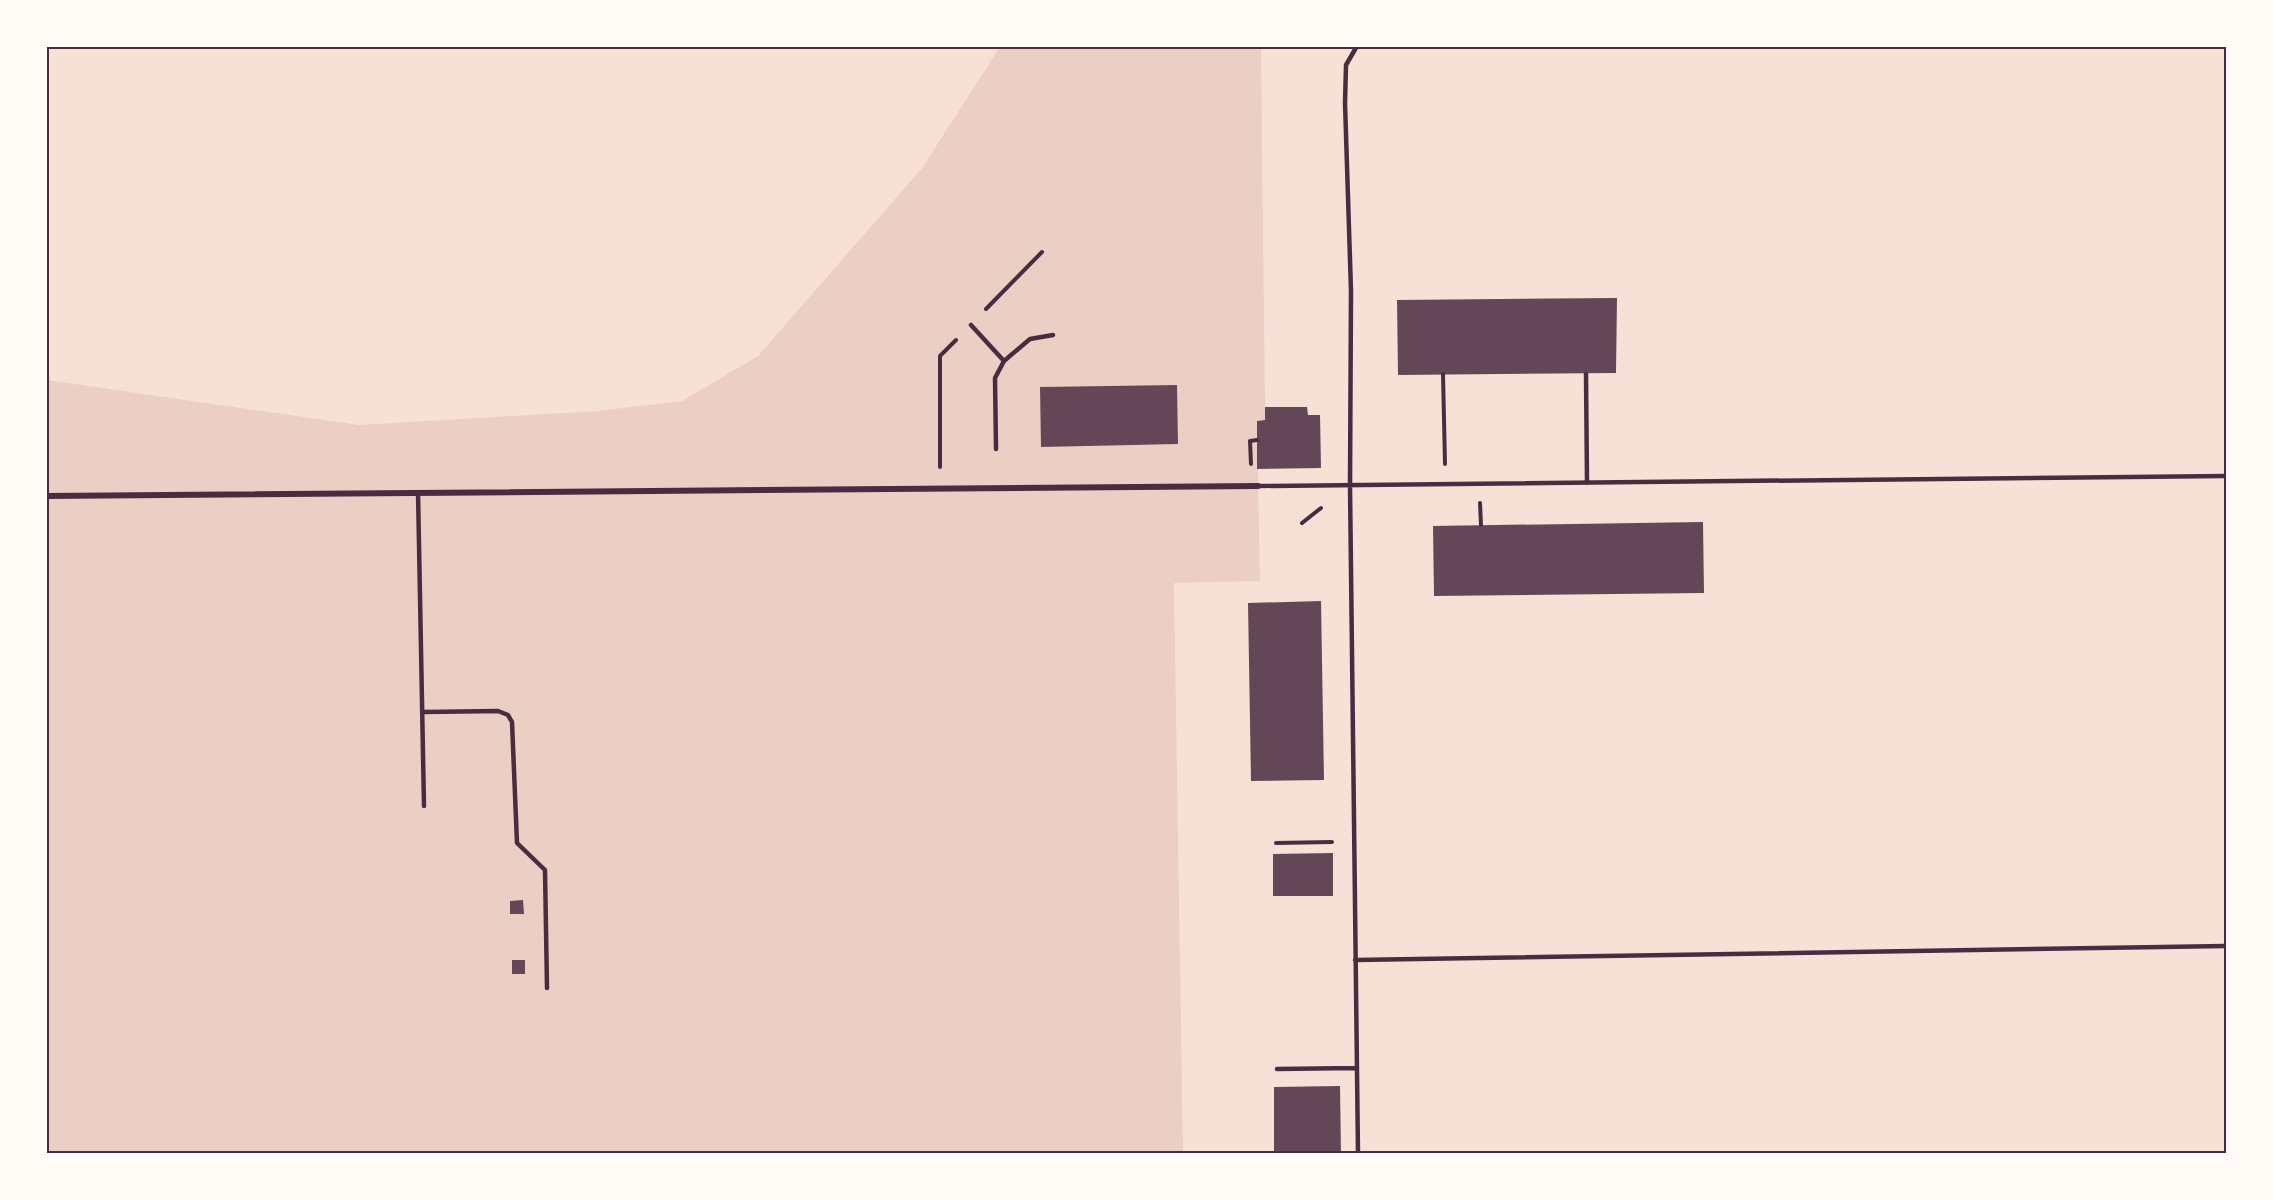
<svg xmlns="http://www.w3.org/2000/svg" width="2273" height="1200" viewBox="0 0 2273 1200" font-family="'Playfair Display',serif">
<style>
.green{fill:#ebcfc5}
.building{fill:#644757}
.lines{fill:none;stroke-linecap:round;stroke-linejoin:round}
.path{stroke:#4a2c40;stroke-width:4}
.service{stroke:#4a2c40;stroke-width:4.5}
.minor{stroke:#4a2c40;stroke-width:6}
.neatline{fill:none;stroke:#4a2c40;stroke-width:2}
</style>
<rect width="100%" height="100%" fill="#f7e1d7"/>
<path class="green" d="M1000 47H1261L1265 407V420L1257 421 1260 581 1174 583 1183 1153 47 1154V380L359 425 597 411 682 401 758 356 922 168Z"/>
<path class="building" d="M1617 298 1616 373 1398 375 1397 300Z
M1177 385 1178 444 1041 447 1040 387Z
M1265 407H1307L1308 415H1320L1321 468 1257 469V421L1265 420Z
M1703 522 1704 593 1434 596 1433 526Z
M1321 601 1324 780 1251 781 1248 603Z
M1333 853V896H1273V854Z
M523 900 524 914H510V901Z
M512 960H525V974H512Z
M1340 1086 1341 1154H1274V1087Z"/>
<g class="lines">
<path class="path" d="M986 309 1042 252
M1443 374 1445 464
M1251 464 1250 441 1257 440
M940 467V356L956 340
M1480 503 1481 525
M1302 523 1321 508
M1276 843 1332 842"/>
<path class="service" d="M1357 46 1346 65 1345 103 1351 291 1350 486 1358 1154
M971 325 1004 361
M1586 374 1587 483
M996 449 995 378 1004 361 1030 339 1053 335
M1258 486 2226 476
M418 492 424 806
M423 712 498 711 508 715 512 722 517 843 545 870 547 988
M1355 960 2226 946
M1277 1069 1357 1068"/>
<path class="minor" d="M46 496 1258 486"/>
</g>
<rect width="2273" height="1200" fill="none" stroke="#fffaf5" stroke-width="96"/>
<rect x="48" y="48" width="2177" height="1104" class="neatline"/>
</svg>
